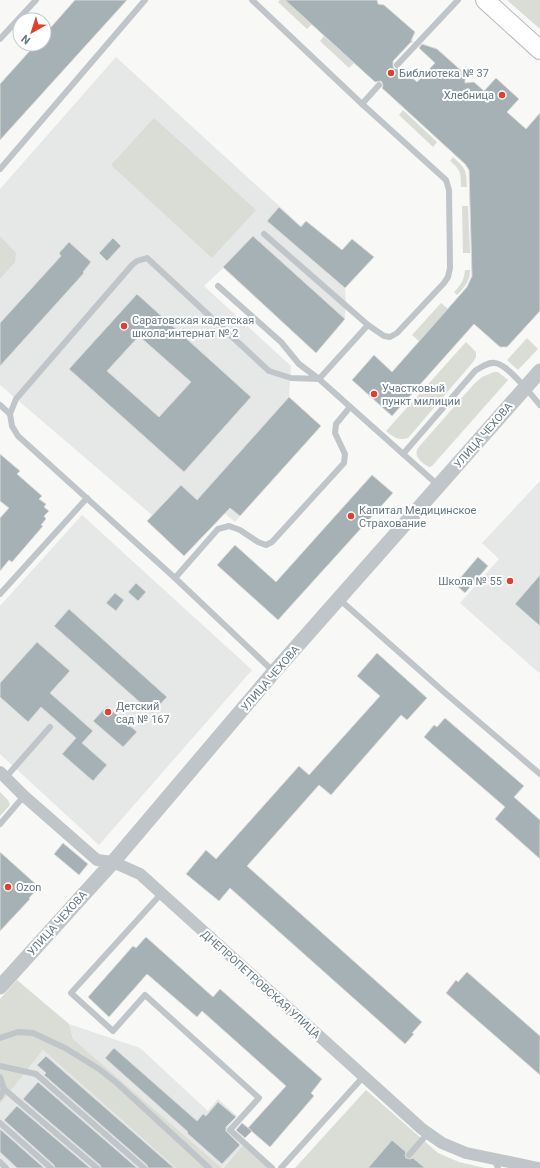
<svg xmlns="http://www.w3.org/2000/svg" width="540" height="1168" font-family="Roboto,sans-serif">
<rect width="100%" height="100%" fill="#f8f8f6"/>
<!-- built -->
<g fill="#e6e8e7">
<polygon points="116,57 301,226 306,221 342,250 352,239 374,257 345,288 346,305 345,319 316,353 223,268 204,286 291,366 289,397 321,426 235,522 215,505 209,511 218,520 184,556 147,521 152,515 0,385 0,189"/>
<polygon points="540,481 540,672 539,673 460,603 499,559 482,543"/>
<polygon points="82,515 252,670 99,845 0,754 0,606"/>
<polygon points="69,1024 140,1048 208,1111 218,1099 237,1116 227,1129 244,1144 222,1168 73,1039"/>
<polygon points="43,1050 176,1168 0,1168 0,1104"/>
</g>
<!-- green -->
<g fill="#d9ddd5">
<polygon points="280,0 285,0 312,24 307,29 278,2"/>
<polygon points="507,0 540,0 540,29"/>
<polygon points="324,36 354,63 349,68 320,41"/>
<polygon points="403,110 437,142 433,147 399,115"/>
<polygon points="154,118 256,210 212,258 111,165"/>
<path d="M453,157C466,169 466,169 467,187H461C461,173 461,170 450,161Z"/>
<polygon points="462,206 468,206 470,253 463,253"/>
<polygon points="0,236 16,253 15,262 0,279"/>
<path d="M465,270H470C470,281 465,287 457,295L454,292C461,285 464,280 465,270Z"/>
<polygon points="441,303 448,309 419,341 412,335"/>
<polygon points="527,338 538,349 518,370 507,360"/>
<path d="M466,342L476,352V357L473,362L408,438C398,441 394,437 386,431Z"/>
<path d="M494,372H498L508,380L432,466L429,467C422,463 413,456 418,448L474,384L482,377Z"/>
<polygon points="0,792 8,800 10,805 0,816"/>
<polygon points="17,980 69,1024 73,1039 222,1168 176,1168 43,1050 0,1104 0,999"/>
<polygon points="366,1090 438,1153 459,1162 485,1168 295,1168"/>
<polygon points="244,1144 271,1168 223,1168"/>
</g>
<!-- building -->
<g fill="#a6b1b5" stroke="#dadad8" fill-rule="evenodd">
<polygon points="75,0 127,0 0,140 0,84 36,44 44,44 44,35"/>
<polygon points="285,0 377,0 378,4 384,5 415,32 411,41 413,42 411,42 393,61 393,66 394,69 398,69 401,68 417,82 435,63 419,48 422,44 437,49 465,74 465,83 474,82 484,91 496,78 519,99 507,112 526,129 540,113 540,311 507,347 500,347 474,324 392,416 352,380 374,355 392,372 467,287 472,276 469,170 465,164 382,88 383,86 382,82 380,81 375,82"/>
<polygon points="279,207 301,227 306,221 342,250 352,239 374,257 345,288 267,221"/>
<polygon points="253,236 345,319 316,353 223,267"/>
<polygon points="113,238 121,246 107,261 99,253"/>
<polygon points="69,242 91,262 83,272 84,273 0,366 0,323 61,256 59,253"/>
<path d="M137,294L251,397L184,472L69,369ZM139,336L191,382L159,417L107,371Z"/>
<polygon points="289,397 321,426 240,516 230,508 184,556 147,521 181,485 197,500"/>
<polygon points="0,454 20,471 17,474 42,496 39,499 46,504 44,507 49,511 44,516 46,519 41,525 43,526 12,562 9,560 0,571 0,518 9,508 0,501"/>
<polygon points="372,475 393,493 278,620 217,565 235,545 276,582"/>
<polygon points="478,557 488,566 465,593 455,584"/>
<polygon points="540,575 540,626 515,604"/>
<polygon points="136,583 146,592 138,601 128,592"/>
<polygon points="115,593 124,600 116,611 106,603"/>
<polygon points="69,609 167,697 152,713 54,626"/>
<polygon points="37,642 70,671 50,693 93,731 82,743 107,765 93,781 62,754 76,738 41,707 28,722 0,697 0,683"/>
<polygon points="377,653 427,698 407,720 401,715 331,795 319,785 247,866 422,1022 412,1033 414,1034 405,1044 230,888 219,901 186,874 206,850 216,859 299,766 309,775 380,696 357,676"/>
<polygon points="107,706 137,732 123,747 93,721"/>
<polygon points="445,718 524,786 514,797 540,820 540,859 495,819 505,807 424,737 434,725 437,727"/>
<polygon points="63,843 88,864 79,875 54,854"/>
<polygon points="0,852 39,887 29,898 30,899 0,931"/>
<polygon points="146,937 213,997 220,989 322,1079 311,1093 314,1096 270,1147 248,1128 286,1086 202,1011 197,1017 147,974 109,1017 88,997 133,946 136,948"/>
<polygon points="467,972 540,1036 540,1075 446,993 456,980 458,982"/>
<polygon points="114,1048 197,1121 203,1114 206,1116 218,1102 236,1117 226,1127 226,1131 240,1145 222,1164 187,1133 188,1132 105,1058"/>
<polygon points="46,1056 174,1168 148,1168 147,1165 44,1075 46,1073 37,1065"/>
<polygon points="38,1082 137,1168 101,1168 100,1165 23,1099"/>
<polygon points="17,1106 90,1168 55,1168 54,1165 4,1120"/>
<polygon points="242,1123 252,1131 245,1138 236,1130"/>
<polygon points="0,1129 44,1168 17,1168 0,1152"/>
<polygon points="392,1140 406,1152 405,1155 406,1158 410,1159 413,1158 425,1168 368,1168"/>
</g>
<g fill="none" stroke-linecap="round" stroke-linejoin="round">
<!-- secondary casing -->
<g stroke="#b2b9bc" stroke-width="20">
<polyline id="secondary" points="485,0 540,50"/>
</g>
<!-- service -->
<g stroke="#bfc5c8" stroke-width="6">
<polyline points="252,0 362,104 446,180 449,190 450,268 448,277 444,283 397,333 390,337 384,336 368,325 319,379 439,486"/>
<polyline points="0,39 36,0"/>
<polyline points="397,65 458,0"/>
<polyline points="362,104 379,85"/>
<polyline points="0,169 145,0"/>
<polyline points="264,234 368,325"/>
<polyline points="218,286 281,342 299,364 319,379 291,378 269,371 147,258 137,261 132,265 16,399 10,414 12,426 18,436 175,578 274,672"/>
<polyline points="0,405 10,414"/>
<path d="M403,454L475,371C481,367 488,362 495,363C508,364 531,395 540,405"/>
<polyline points="175,578 218,529 229,526 240,530 258,542 266,545 272,542 344,463 345,454 335,433 336,424 350,407"/>
<polyline points="0,594 87,498"/>
<polyline points="339,599 444,692 540,774"/>
<polyline points="6,777 50,727"/>
<polyline points="0,824 24,796"/>
<polyline points="161,894 71,993 113,1031 145,995 259,1098 230,1130 272,1168"/>
<polyline points="0,1038 18,1032 33,1033 65,1048 99,1069 118,1084 209,1168"/>
<polyline points="0,1066 36,1074 144,1168"/>
<polyline points="0,1077 4,1089 97,1168"/>
<polyline points="0,1097 4,1089"/>
<polyline points="0,1123 51,1168"/>
<polyline points="409,1155 428,1133"/>
<polyline points="494,1159 498,1168"/>
<polyline points="0,1162 6,1168"/>
<polyline points="281,1168 364,1076"/>
</g>
<!-- minor -->
<polyline stroke="#bfc5c8" stroke-width="12" points="0,772 24,796 97,860 113,862 140,874 422,1129 442,1143 466,1153 538,1168"/>
<!-- tertiary -->
<polyline stroke="#bfc5c8" stroke-width="15" points="0,987 113,862 274,672 540,371"/>
<!-- secondary -->
<use href="#secondary" stroke="#fff" stroke-width="18"/>
</g>
<!-- markers -->
<g fill="#df402f" stroke="#fff" stroke-width="1.5">
<circle cx="391" cy="73" r="4"/>
<circle cx="502" cy="95" r="4"/>
<circle cx="124" cy="326" r="4"/>
<circle cx="374" cy="394" r="4"/>
<circle cx="351" cy="516" r="4"/>
<circle cx="510" cy="581" r="4"/>
<circle cx="108" cy="712" r="4"/>
<circle cx="8" cy="887" r="4"/>
</g>
<g text-anchor="middle" stroke-width="4" stroke-linejoin="round" paint-order="stroke">
<!-- poi labels -->
<g font-size="11" fill="#647880" stroke="#fff" text-anchor="start">
<text x="399" y="77">Библиотека № 37</text>
<text x="494" y="99" text-anchor="end">Хлебница</text>
<text x="132" y="324">Саратовская кадетская<tspan x="132" dy="13">школа-интернат № 2</tspan></text>
<text x="382" y="392">Участковый<tspan x="382" dy="13">пункт милиции</tspan></text>
<text x="359" y="514">Капитал Медицинское<tspan x="359" dy="13">Страхование</tspan></text>
<text x="502" y="585" text-anchor="end">Школа № 55</text>
<text x="116" y="710">Детский<tspan x="116" dy="13">сад № 167</tspan></text>
<text x="16" y="891">Ozon</text>
</g>
<!-- street labels -->
<g font-size="11" fill="#647880" stroke="#fff">
<text transform="translate(483 435) rotate(-49)" y="4">УЛИЦА ЧЕХОВА</text>
<text transform="translate(270 678) rotate(-49)" y="4">УЛИЦА ЧЕХОВА</text>
<text transform="translate(57 923) rotate(-48)" y="4">УЛИЦА ЧЕХОВА</text>
<text transform="translate(261 984) rotate(42)" y="4">ДНЕПРОПЕТРОВСКАЯ УЛИЦА</text>
</g>
</g>
<!-- north arrow -->
<g transform="translate(32 32) rotate(219)"><circle r="19" fill="#ffffff" stroke="#c1c9cc"/>
<path d="M0-3L7 15L0 10L-7 15Z" fill="#df402f"/>
<text y="-6" font-size="11" font-weight="bold" text-anchor="middle" fill="#647880">N</text>
</g>
</svg>
